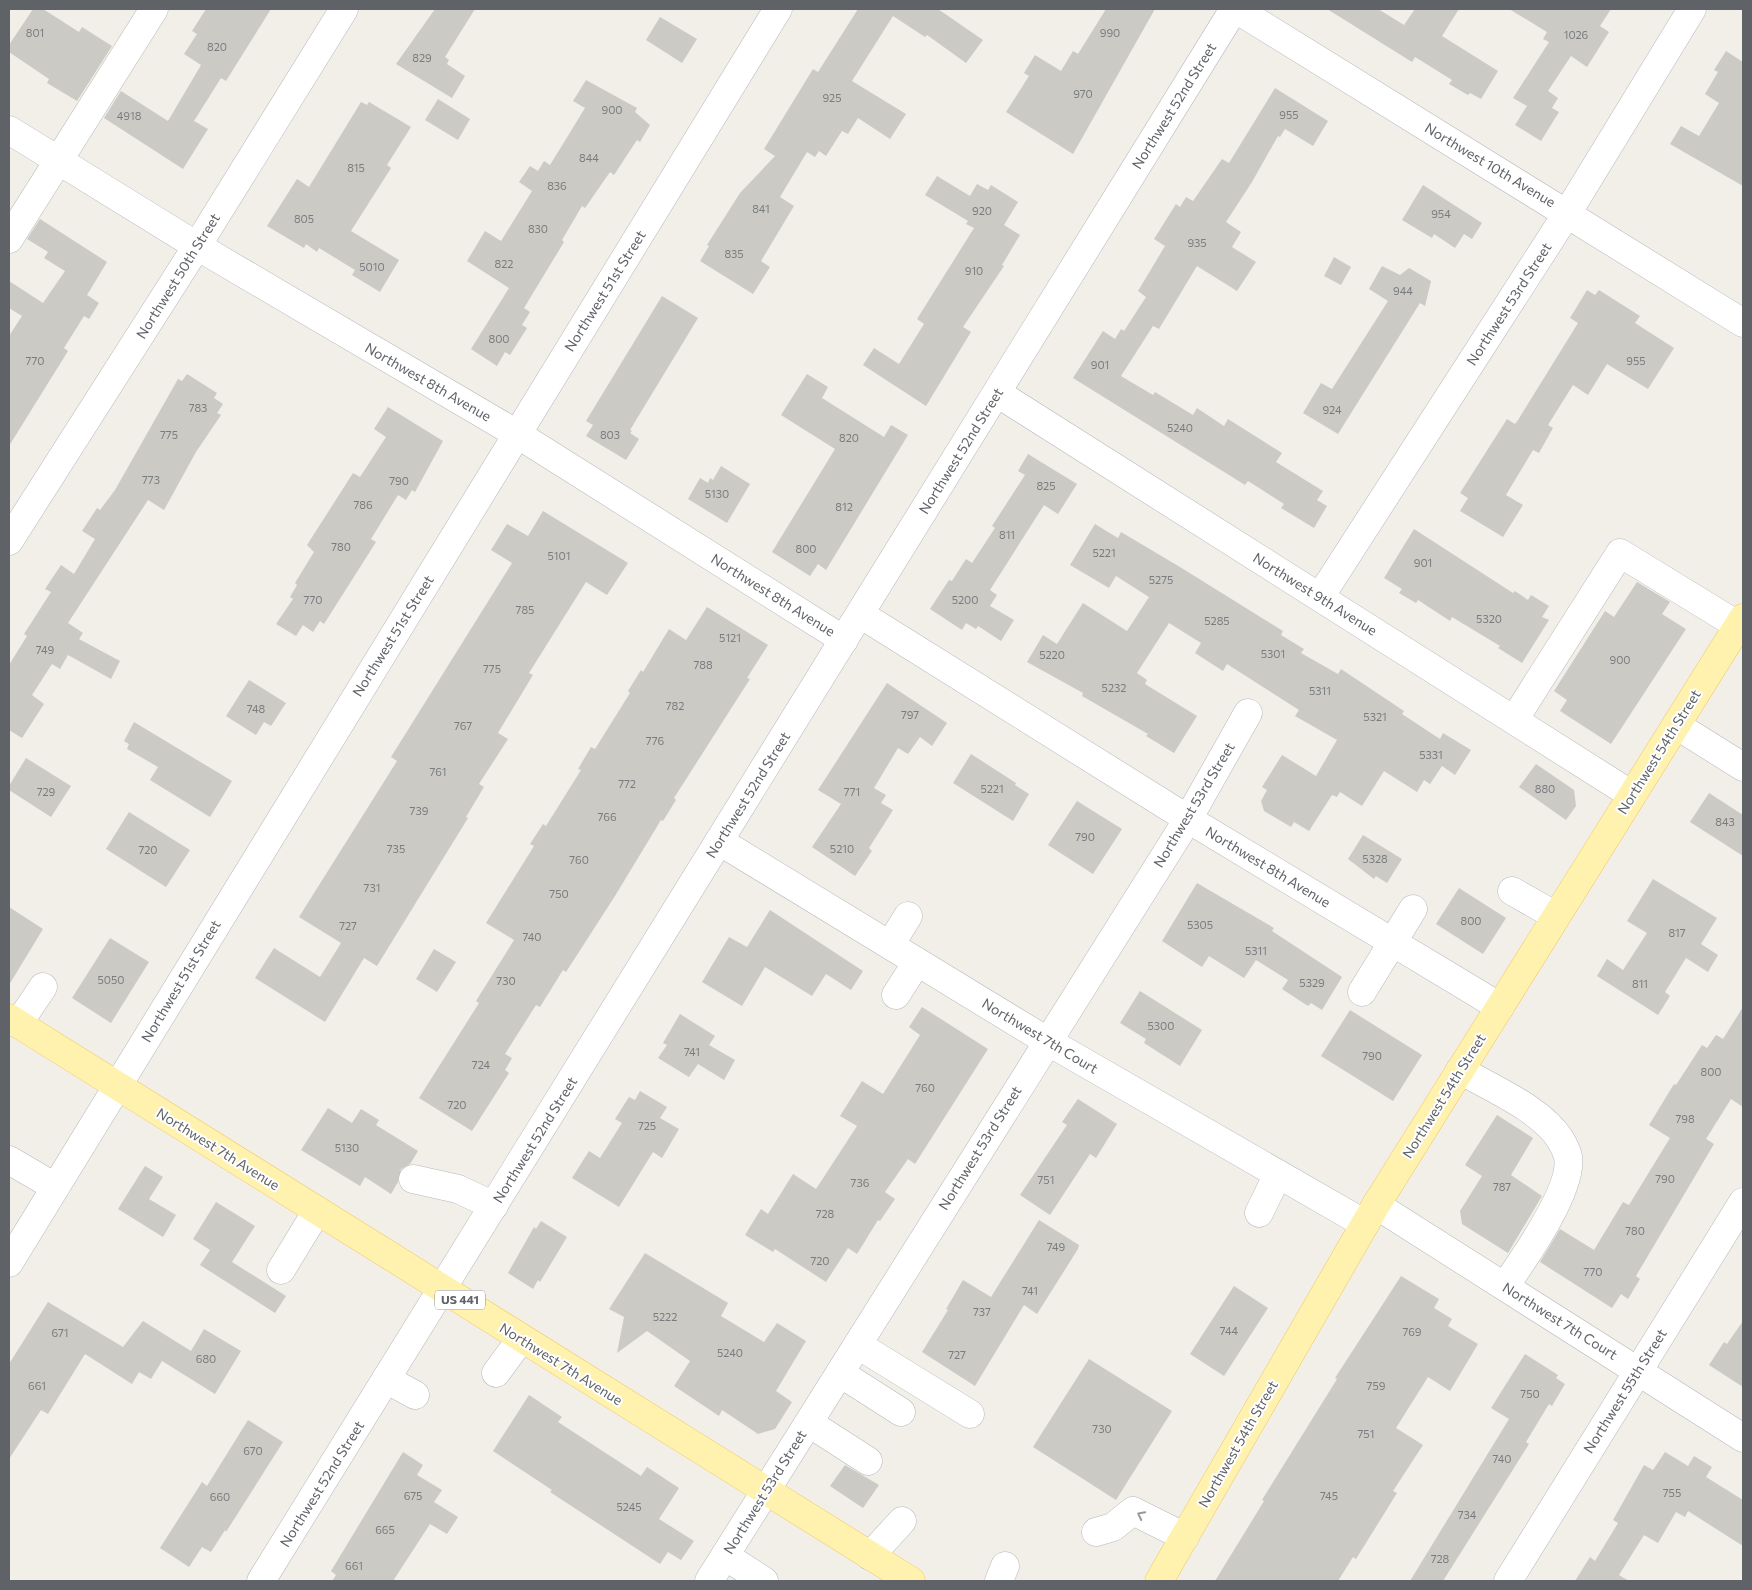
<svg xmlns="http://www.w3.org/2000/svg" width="1752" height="1590" font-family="Commissioner,sans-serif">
<rect width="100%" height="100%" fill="#f1efe8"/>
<!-- building -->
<g fill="#cccac5">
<polygon points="33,9 43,9 79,32 82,27 112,46 77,101 47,83 49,79 9,52 9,45"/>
<polygon points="206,9 271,9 226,81 221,78 194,121 208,129 183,169 104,118 121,91 168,121 201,65 184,54 197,34 192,31"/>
<polygon points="435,9 475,9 445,57 449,60 447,64 465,76 452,98 396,64"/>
<polygon points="858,9 938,9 983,40 966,63 927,35 925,37 893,16 852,81 906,114 890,139 858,118 848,134 842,131 826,156 819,151 815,157 807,152 780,197 794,206 761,261 770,267 753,294 700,261 709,246 707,245 740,193 775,156 764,149 813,69 818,72"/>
<polygon points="1106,9 1155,9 1073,154 1006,112 1029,76 1024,73 1035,55 1061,71 1073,51 1078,54"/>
<polygon points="1327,9 1378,9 1404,25 1415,9 1459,9 1442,36 1498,71 1481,99 1470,93 1468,95 1449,84 1452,80 1415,57 1412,62"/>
<polygon points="1509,9 1611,9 1600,26 1609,32 1587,67 1571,56 1548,91 1558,98 1552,108 1559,112 1541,141 1515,125 1527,106 1513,98 1549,42 1543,39 1547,32"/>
<polygon points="660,17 697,39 682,63 646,40"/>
<polygon points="1726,51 1743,62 1743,186 1670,144 1681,126 1699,136 1719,103 1705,94 1718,72 1714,70"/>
<polygon points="586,80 637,108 635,112 650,125 640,142 637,140 614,175 610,172 585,208 582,206 562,240 564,242 524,308 530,312 522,325 527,328 510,355 505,352 497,366 471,349 509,288 467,261 485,231 501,241 532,191 519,182 530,166 538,171 544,161 550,165 585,108 573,101"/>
<polygon points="1275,88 1328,121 1313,146 1285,129 1280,137 1278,136 1252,182 1226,222 1241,232 1232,247 1256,262 1237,291 1197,266 1159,329 1153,326 1121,376 1153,395 1155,392 1193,415 1197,408 1224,426 1228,419 1282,453 1276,462 1323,491 1317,500 1327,506 1314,528 1281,508 1284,504 1248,481 1245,485 1073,378 1103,331 1115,339 1121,329 1124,331 1146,297 1138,291 1165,246 1154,239 1176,204 1180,207 1186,197 1193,201 1222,159 1229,163"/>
<polygon points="438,99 470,119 458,140 425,120"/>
<polygon points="361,102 367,105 369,102 411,127 387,165 391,168 351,231 399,260 380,292 352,275 355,270 319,248 317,252 306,244 304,248 267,226 297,179 309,187"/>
<polygon points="937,176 970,196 977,184 988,190 991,185 1018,202 1004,225 1020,235 1002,265 1004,266 963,327 971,332 926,406 863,365 874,348 899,364 924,324 917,319 974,228 966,224 968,221 925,195"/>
<polygon points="1423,185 1482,223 1472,239 1464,234 1455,248 1434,234 1432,238 1402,220"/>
<polygon points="40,219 107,262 87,295 99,303 89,319 84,316 64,348 68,351 9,446 9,336 22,316 9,308 9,281 43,303 65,271 44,258 48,252 27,239"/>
<polygon points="1334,257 1351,267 1341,285 1324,276"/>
<polygon points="1382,266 1400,275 1409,268 1431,281 1425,306 1420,303 1338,434 1303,413 1321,383 1332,389 1388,301 1369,289"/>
<polygon points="1587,290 1595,295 1599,290 1640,316 1635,323 1674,348 1648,389 1607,364 1588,395 1573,385 1548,425 1553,428 1539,453 1533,450 1506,495 1523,505 1503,537 1460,511 1468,498 1460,493 1507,419 1515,424 1518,420 1578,323 1570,318"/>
<polygon points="662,296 698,318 630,430 632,431 630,433 639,439 626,460 586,436 593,425 586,421"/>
<polygon points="187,374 217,393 214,398 223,404 217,413 221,415 196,452 164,510 148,500 68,623 83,633 79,639 120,661 111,679 68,655 60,669 52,664 32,695 44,704 22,738 9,730 9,665 27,636 24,634 51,592 45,589 61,565 74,574 95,539 82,531 97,508 100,510 115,490 178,379 182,381"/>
<polygon points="807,374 828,387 822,398 884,437 891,425 908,435 826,570 818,564 810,576 772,552 835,449 781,415"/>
<polygon points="388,407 443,441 415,492 412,490 406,500 398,495 371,539 376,542 324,624 320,621 313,632 303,625 296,636 276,624 293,599 290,597 297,585 295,583 314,552 307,545 353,473 360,477 386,437 374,429"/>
<polygon points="1028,454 1077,484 1058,514 1044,505 990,590 997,595 990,606 1014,620 1001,641 978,626 976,629 966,623 962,630 930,609 949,580 952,581 966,559 972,563 995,528 992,526 1025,475 1018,471"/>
<polygon points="721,466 750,484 727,523 688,499 700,478 708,483 710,478 713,480"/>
<polygon points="543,511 628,563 607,595 586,582 529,673 533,675 498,733 508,739 479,784 484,787 466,817 468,818 377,966 364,958 325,1022 255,978 274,948 320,977 341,943 299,917 397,761 391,757 512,563 491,550 507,524 528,536"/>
<polygon points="1095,524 1118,538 1121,532 1180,567 1283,631 1281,635 1304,649 1301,653 1338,674 1341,669 1404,711 1402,714 1440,739 1443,733 1471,750 1455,775 1442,766 1430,784 1424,780 1417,792 1384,771 1362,806 1340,792 1337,797 1332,795 1309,831 1294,822 1291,827 1264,811 1261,801 1267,790 1262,787 1282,755 1316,776 1337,740 1295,716 1299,710 1227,664 1223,671 1195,653 1201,643 1169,623 1137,673 1147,680 1145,684 1197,716 1174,753 1146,736 1148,734 1082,696 1083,693 1027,662 1043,635 1057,644 1083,603 1127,631 1149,597 1116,576 1109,588 1070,565"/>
<polygon points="1414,529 1513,593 1515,591 1528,600 1531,595 1549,606 1542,617 1549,620 1522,663 1498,648 1500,646 1452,617 1450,621 1418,600 1416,603 1399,593 1402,589 1384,578"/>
<polygon points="1637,582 1670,602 1662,614 1686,629 1611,744 1560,711 1567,700 1554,691 1605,611 1614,617"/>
<polygon points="707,607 768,645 747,678 750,679 674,798 676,800 663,821 661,820 615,896 566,972 563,970 540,1007 536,1005 505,1054 512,1058 505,1070 509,1073 472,1131 419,1098 479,1003 476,1001 514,940 486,923 534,846 530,844 543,824 546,826 581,770 578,769 591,747 595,749 630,693 628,691 641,670 643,672 669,629 686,640"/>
<polygon points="249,680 286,703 271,726 264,722 256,735 226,716"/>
<polygon points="887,683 947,723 932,746 920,737 908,754 898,748 874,788 886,795 881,803 893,810 869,848 872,851 855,876 812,847 841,804 818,790"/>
<polygon points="134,722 232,781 210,817 150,780 158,767 127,749 129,744 124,741"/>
<polygon points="971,754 1016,783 1015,785 1029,794 1013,821 953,783"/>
<polygon points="26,758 71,786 51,817 9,790 9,786"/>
<polygon points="1536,764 1574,790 1576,806 1566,820 1519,787"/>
<polygon points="1709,793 1743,815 1743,856 1690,822"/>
<polygon points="1077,801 1122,829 1093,874 1048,845"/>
<polygon points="129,812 190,850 166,887 106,849"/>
<polygon points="1363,835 1402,859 1387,883 1376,876 1374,879 1348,859"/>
<polygon points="1653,879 1717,918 1701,944 1718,955 1708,972 1686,958 1665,992 1670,996 1658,1015 1597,976 1607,959 1623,970 1647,933 1627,921"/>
<polygon points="1197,883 1274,928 1272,931 1342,977 1322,1010 1311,1003 1308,1006 1282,989 1288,980 1256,960 1244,978 1209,956 1202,967 1162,941"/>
<polygon points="1459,888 1506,918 1483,954 1436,924"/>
<polygon points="9,907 43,929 9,985"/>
<polygon points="770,910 863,971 851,990 826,974 812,996 765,967 742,1006 702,982 729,937 747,947"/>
<polygon points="110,938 149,962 111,1023 72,998"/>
<polygon points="434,949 456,962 437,992 416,979"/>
<polygon points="1140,991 1202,1030 1180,1066 1144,1043 1146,1039 1120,1023"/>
<polygon points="922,1007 988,1049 915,1164 908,1159 885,1192 895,1199 880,1221 878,1220 857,1254 848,1248 826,1282 775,1249 773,1252 745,1235 761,1209 768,1214 793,1174 816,1189 857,1126 840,1116 862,1081 883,1094 920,1035 909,1027"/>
<polygon points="1743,1007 1743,1107 1731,1099 1706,1139 1714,1144 1636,1276 1640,1279 1628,1299 1621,1294 1612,1308 1540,1262 1560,1229 1594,1250 1623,1202 1629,1205 1670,1138 1649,1125 1674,1084 1676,1085 1702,1045 1707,1048 1716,1035 1723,1039"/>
<polygon points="1350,1010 1422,1055 1393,1101 1321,1056"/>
<polygon points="680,1014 715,1036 709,1045 735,1060 724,1080 698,1064 689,1077 658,1058 667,1045 663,1043"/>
<polygon points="640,1091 667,1107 660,1118 679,1129 662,1158 653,1152 619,1207 572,1178 589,1151 600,1158 622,1123 615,1119 629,1097 635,1100"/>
<polygon points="1078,1099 1117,1124 1096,1158 1090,1154 1050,1215 1020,1195 1067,1125 1062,1122"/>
<polygon points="328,1108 352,1123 361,1109 379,1120 376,1125 418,1151 410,1164 401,1169 398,1182 391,1194 365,1177 360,1186 301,1150"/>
<polygon points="1497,1115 1533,1138 1511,1175 1542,1196 1508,1253 1462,1224 1460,1211 1482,1176 1465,1165"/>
<polygon points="145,1166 163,1177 149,1199 176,1215 163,1237 118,1209"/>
<polygon points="216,1202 255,1226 232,1262 286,1296 275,1313 200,1265 210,1250 193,1239"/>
<polygon points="1039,1220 1079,1245 1078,1249 1037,1314 1024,1305 975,1386 922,1352 948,1310 946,1309 963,1280 991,1297"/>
<polygon points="541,1221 567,1237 540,1282 538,1280 533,1289 508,1273 534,1227 536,1229"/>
<polygon points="645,1253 728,1303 721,1316 764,1342 777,1323 806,1341 776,1391 792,1402 775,1429 758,1434 722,1410 719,1416 674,1386 690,1361 647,1331 617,1353 624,1317 609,1309"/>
<polygon points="1401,1276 1439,1299 1434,1308 1452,1319 1448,1326 1478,1344 1450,1391 1428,1377 1396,1428 1423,1445 1393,1491 1397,1493 1356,1559 1353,1557 1338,1581 1215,1581 1264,1501 1262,1500 1337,1379 1335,1378"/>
<polygon points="1234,1286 1268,1308 1224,1376 1190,1354"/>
<polygon points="48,1302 123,1347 143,1321 191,1351 204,1329 241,1351 215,1394 162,1361 151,1379 139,1372 132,1384 85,1354 48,1414 41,1410 9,1459 9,1364"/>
<polygon points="1743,1321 1743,1387 1709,1365 1724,1342 1727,1344"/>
<polygon points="1525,1354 1558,1375 1556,1378 1565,1384 1552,1406 1549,1404 1526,1442 1529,1444 1443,1581 1410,1581 1509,1419 1491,1408"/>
<polygon points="1089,1359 1172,1411 1116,1500 1033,1447"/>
<polygon points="529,1395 562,1417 558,1422 641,1476 647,1467 679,1488 659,1519 694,1541 681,1560 668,1552 660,1564 550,1492 552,1490 493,1451"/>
<polygon points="248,1420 283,1442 226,1532 225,1530 211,1552 202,1547 189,1567 160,1548 202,1482 207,1486"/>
<polygon points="403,1452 423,1465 417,1475 442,1490 434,1502 458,1517 447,1534 430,1524 393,1581 332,1581 336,1575 331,1571"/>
<polygon points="1665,1452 1688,1466 1694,1456 1712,1467 1706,1477 1743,1500 1743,1546 1688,1511 1685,1517 1676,1512 1658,1543 1644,1535 1619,1575 1629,1581 1575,1581 1590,1557 1595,1561 1618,1523 1613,1520 1644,1465 1653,1470"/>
<polygon points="845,1465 879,1485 863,1508 830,1486"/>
</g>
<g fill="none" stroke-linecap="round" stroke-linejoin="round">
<!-- minor casing -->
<g stroke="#b5b8bc" stroke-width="29">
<g id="minor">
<polyline points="1236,9 1743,323"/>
<polyline points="9,130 197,246 517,434 844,640"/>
<polyline points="9,239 154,9"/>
<polyline points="997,393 1632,795"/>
<polyline points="9,541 197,246 344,9"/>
<polyline points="1320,597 1568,212 1692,9"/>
<polyline points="860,614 1188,819 1500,1007"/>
<polyline points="1514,720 1620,553 1739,626"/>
<polyline points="1676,725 1743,767"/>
<polyline points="719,841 1047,1041 1365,1224"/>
<polyline points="1512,891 1556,916"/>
<polyline points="890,945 908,916"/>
<polyline points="1362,992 1413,909"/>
<polyline points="896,995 917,962"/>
<polyline points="18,1024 43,987"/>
<path d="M1460,1070C1491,1088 1541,1109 1560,1139C1563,1144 1567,1152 1568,1157C1574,1188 1523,1260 1505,1286"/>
<polyline points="9,1160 55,1187"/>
<polyline points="413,1179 458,1189 494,1206"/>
<polyline points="1376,1205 1743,1438"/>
<polyline points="1259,1213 1278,1174"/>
<polyline points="9,1263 778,9"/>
<polyline points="281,1270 317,1211"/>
<polyline points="858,1345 970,1414"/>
<polyline points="496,1373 521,1339"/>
<polyline points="840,1373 901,1412"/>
<polyline points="386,1379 415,1395"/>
<polyline points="809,1423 868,1461"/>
<polyline points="1096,1532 1113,1527 1133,1511 1185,1537"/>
<polyline points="725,1556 764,1581"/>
<polyline points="870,1556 902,1521"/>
<polyline points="261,1581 1234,9"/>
<polyline points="709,1581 1188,819 1248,713"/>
<polyline points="999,1581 1005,1566"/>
<polyline points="1508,1581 1743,1202"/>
</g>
</g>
<!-- major casing -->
<g stroke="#f2c960" stroke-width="29">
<g id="major">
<polyline points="9,1018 911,1581"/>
<polyline points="1159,1581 1376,1205 1743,618"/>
</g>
</g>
<!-- minor -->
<use href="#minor" stroke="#fff" stroke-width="28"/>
<!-- major -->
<use href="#major" stroke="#fff2af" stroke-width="28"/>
</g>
<!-- one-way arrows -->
<defs><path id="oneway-chevron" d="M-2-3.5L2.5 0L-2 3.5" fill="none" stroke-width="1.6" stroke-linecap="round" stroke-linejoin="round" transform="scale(1.25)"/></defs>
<use stroke="#979a9d" href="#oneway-chevron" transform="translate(1141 1515) rotate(-153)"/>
<g text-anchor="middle" stroke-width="4" stroke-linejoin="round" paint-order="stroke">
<!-- number labels -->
<g font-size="11" fill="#7a7d7f">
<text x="35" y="37">801</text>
<text x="1110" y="37">990</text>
<text x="1576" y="39">1026</text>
<text x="217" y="51">820</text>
<text x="422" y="62">829</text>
<text x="1083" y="98">970</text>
<text x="832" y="102">925</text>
<text x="612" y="114">900</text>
<text x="1289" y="119">955</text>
<text x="129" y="120">4918</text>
<text x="589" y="162">844</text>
<text x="356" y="172">815</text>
<text x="557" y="190">836</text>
<text x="761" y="213">841</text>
<text x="982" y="215">920</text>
<text x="1441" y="218">954</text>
<text x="304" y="223">805</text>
<text x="538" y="233">830</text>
<text x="1197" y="247">935</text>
<text x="734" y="258">835</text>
<text x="504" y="268">822</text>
<text x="372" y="271">5010</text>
<text x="974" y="275">910</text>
<text x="1403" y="295">944</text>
<text x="499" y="343">800</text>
<text x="35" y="365">770</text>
<text x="1636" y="365">955</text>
<text x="1100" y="369">901</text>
<text x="198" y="412">783</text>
<text x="1332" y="414">924</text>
<text x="1180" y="432">5240</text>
<text x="169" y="439">775</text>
<text x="610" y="439">803</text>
<text x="849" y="442">820</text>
<text x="151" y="484">773</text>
<text x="399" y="485">790</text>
<text x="1046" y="490">825</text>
<text x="717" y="498">5130</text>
<text x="363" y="509">786</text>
<text x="844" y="511">812</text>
<text x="1007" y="539">811</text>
<text x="341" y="551">780</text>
<text x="806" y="553">800</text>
<text x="1104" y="557">5221</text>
<text x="559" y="560">5101</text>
<text x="1423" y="567">901</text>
<text x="1161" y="584">5275</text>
<text x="313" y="604">770</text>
<text x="965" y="604">5200</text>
<text x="525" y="614">785</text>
<text x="1489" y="623">5320</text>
<text x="1217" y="625">5285</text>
<text x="730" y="642">5121</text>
<text x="45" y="654">749</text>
<text x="1273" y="658">5301</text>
<text x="1052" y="659">5220</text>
<text x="1620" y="664">900</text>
<text x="703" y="669">788</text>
<text x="492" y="673">775</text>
<text x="1114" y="692">5232</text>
<text x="1320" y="695">5311</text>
<text x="675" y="710">782</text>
<text x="256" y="713">748</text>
<text x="910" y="719">797</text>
<text x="1375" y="721">5321</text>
<text x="463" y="730">767</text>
<text x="655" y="745">776</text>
<text x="1431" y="759">5331</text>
<text x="438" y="776">761</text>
<text x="627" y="788">772</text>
<text x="992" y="793">5221</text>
<text x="1545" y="793">880</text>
<text x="46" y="796">729</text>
<text x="852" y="796">771</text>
<text x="419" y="815">739</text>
<text x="607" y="821">766</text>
<text x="1725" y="826">843</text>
<text x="1085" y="841">790</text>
<text x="396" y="853">735</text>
<text x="842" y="853">5210</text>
<text x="148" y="854">720</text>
<text x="1375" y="863">5328</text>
<text x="579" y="864">760</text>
<text x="372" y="892">731</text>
<text x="559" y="898">750</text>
<text x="1471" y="925">800</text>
<text x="1200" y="929">5305</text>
<text x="348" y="930">727</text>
<text x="1677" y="937">817</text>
<text x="532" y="941">740</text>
<text x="1256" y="955">5311</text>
<text x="111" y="984">5050</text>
<text x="506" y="985">730</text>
<text x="1312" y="987">5329</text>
<text x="1640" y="988">811</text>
<text x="1161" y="1030">5300</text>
<text x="692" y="1056">741</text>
<text x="1372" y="1060">790</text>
<text x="481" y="1069">724</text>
<text x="1711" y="1076">800</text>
<text x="925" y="1092">760</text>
<text x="457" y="1109">720</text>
<text x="1685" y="1123">798</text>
<text x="647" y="1130">725</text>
<text x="347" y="1152">5130</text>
<text x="1665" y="1183">790</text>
<text x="1046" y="1184">751</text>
<text x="860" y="1187">736</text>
<text x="1502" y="1191">787</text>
<text x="825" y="1218">728</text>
<text x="1635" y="1235">780</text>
<text x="1056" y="1251">749</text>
<text x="820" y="1265">720</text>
<text x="1593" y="1276">770</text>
<text x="1030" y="1295">741</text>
<text x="982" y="1316">737</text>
<text x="665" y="1321">5222</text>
<text x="1229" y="1335">744</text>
<text x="1412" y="1336">769</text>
<text x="60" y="1337">671</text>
<text x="730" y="1357">5240</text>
<text x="957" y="1359">727</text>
<text x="206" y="1363">680</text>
<text x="37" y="1390">661</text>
<text x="1376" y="1390">759</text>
<text x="1530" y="1398">750</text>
<text x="1102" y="1433">730</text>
<text x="1366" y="1438">751</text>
<text x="253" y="1455">670</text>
<text x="1502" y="1463">740</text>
<text x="1672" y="1497">755</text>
<text x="413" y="1500">675</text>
<text x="1329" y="1500">745</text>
<text x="220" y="1501">660</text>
<text x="629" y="1511">5245</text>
<text x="1467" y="1519">734</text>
<text x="385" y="1534">665</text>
<text x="1440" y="1563">728</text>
<text x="354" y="1570">661</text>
</g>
<!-- shield labels -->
<rect fill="#fff" stroke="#8f9295" stroke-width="1" x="435" y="1290.5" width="50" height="19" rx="4"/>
<g font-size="12" font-weight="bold" fill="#5f6368">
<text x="460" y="1304">US 441</text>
</g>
<!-- street labels -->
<g font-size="14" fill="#5f6368" stroke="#fff">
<text transform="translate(1174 106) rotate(-58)" y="5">Northwest 52nd Street</text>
<text transform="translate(1490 165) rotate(31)" y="5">Northwest 10th Avenue</text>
<text transform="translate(178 276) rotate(-58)" y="5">Northwest 50th Street</text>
<text transform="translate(605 291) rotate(-58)" y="5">Northwest 51st Street</text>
<text transform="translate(1509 304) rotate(-57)" y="5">Northwest 53rd Street</text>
<text transform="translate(428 382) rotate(30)" y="5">Northwest 8th Avenue</text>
<text transform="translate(961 451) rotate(-58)" y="5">Northwest 52nd Street</text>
<text transform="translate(1315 594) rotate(32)" y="5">Northwest 9th Avenue</text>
<text transform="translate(773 595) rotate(32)" y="5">Northwest 8th Avenue</text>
<text transform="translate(393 636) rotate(-58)" y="5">Northwest 51st Street</text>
<text transform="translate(1659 752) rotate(-58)" y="5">Northwest 54th Street</text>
<text transform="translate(748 795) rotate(-58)" y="5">Northwest 52nd Street</text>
<text transform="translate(1194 805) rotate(-59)" y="5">Northwest 53rd Street</text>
<text transform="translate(1268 867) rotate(31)" y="5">Northwest 8th Avenue</text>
<text transform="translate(181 981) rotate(-59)" y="5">Northwest 51st Street</text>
<text transform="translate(1040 1036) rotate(31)" y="5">Northwest 7th Court</text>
<text transform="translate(1444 1096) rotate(-58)" y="5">Northwest 54th Street</text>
<text transform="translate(535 1140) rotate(-58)" y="5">Northwest 52nd Street</text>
<text transform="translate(980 1148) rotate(-58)" y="5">Northwest 53rd Street</text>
<text transform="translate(218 1149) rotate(32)" y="5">Northwest 7th Avenue</text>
<text transform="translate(1560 1321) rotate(32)" y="5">Northwest 7th Court</text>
<text transform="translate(561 1364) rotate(32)" y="5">Northwest 7th Avenue</text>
<text transform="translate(1625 1391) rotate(-58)" y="5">Northwest 55th Street</text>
<text transform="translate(1238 1444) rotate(-60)" y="5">Northwest 54th Street</text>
<text transform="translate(322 1484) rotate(-58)" y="5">Northwest 52nd Street</text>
<text transform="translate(765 1492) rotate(-58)" y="5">Northwest 53rd Street</text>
</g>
</g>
<!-- border -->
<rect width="1752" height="1590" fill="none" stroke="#5f6368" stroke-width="20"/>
</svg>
